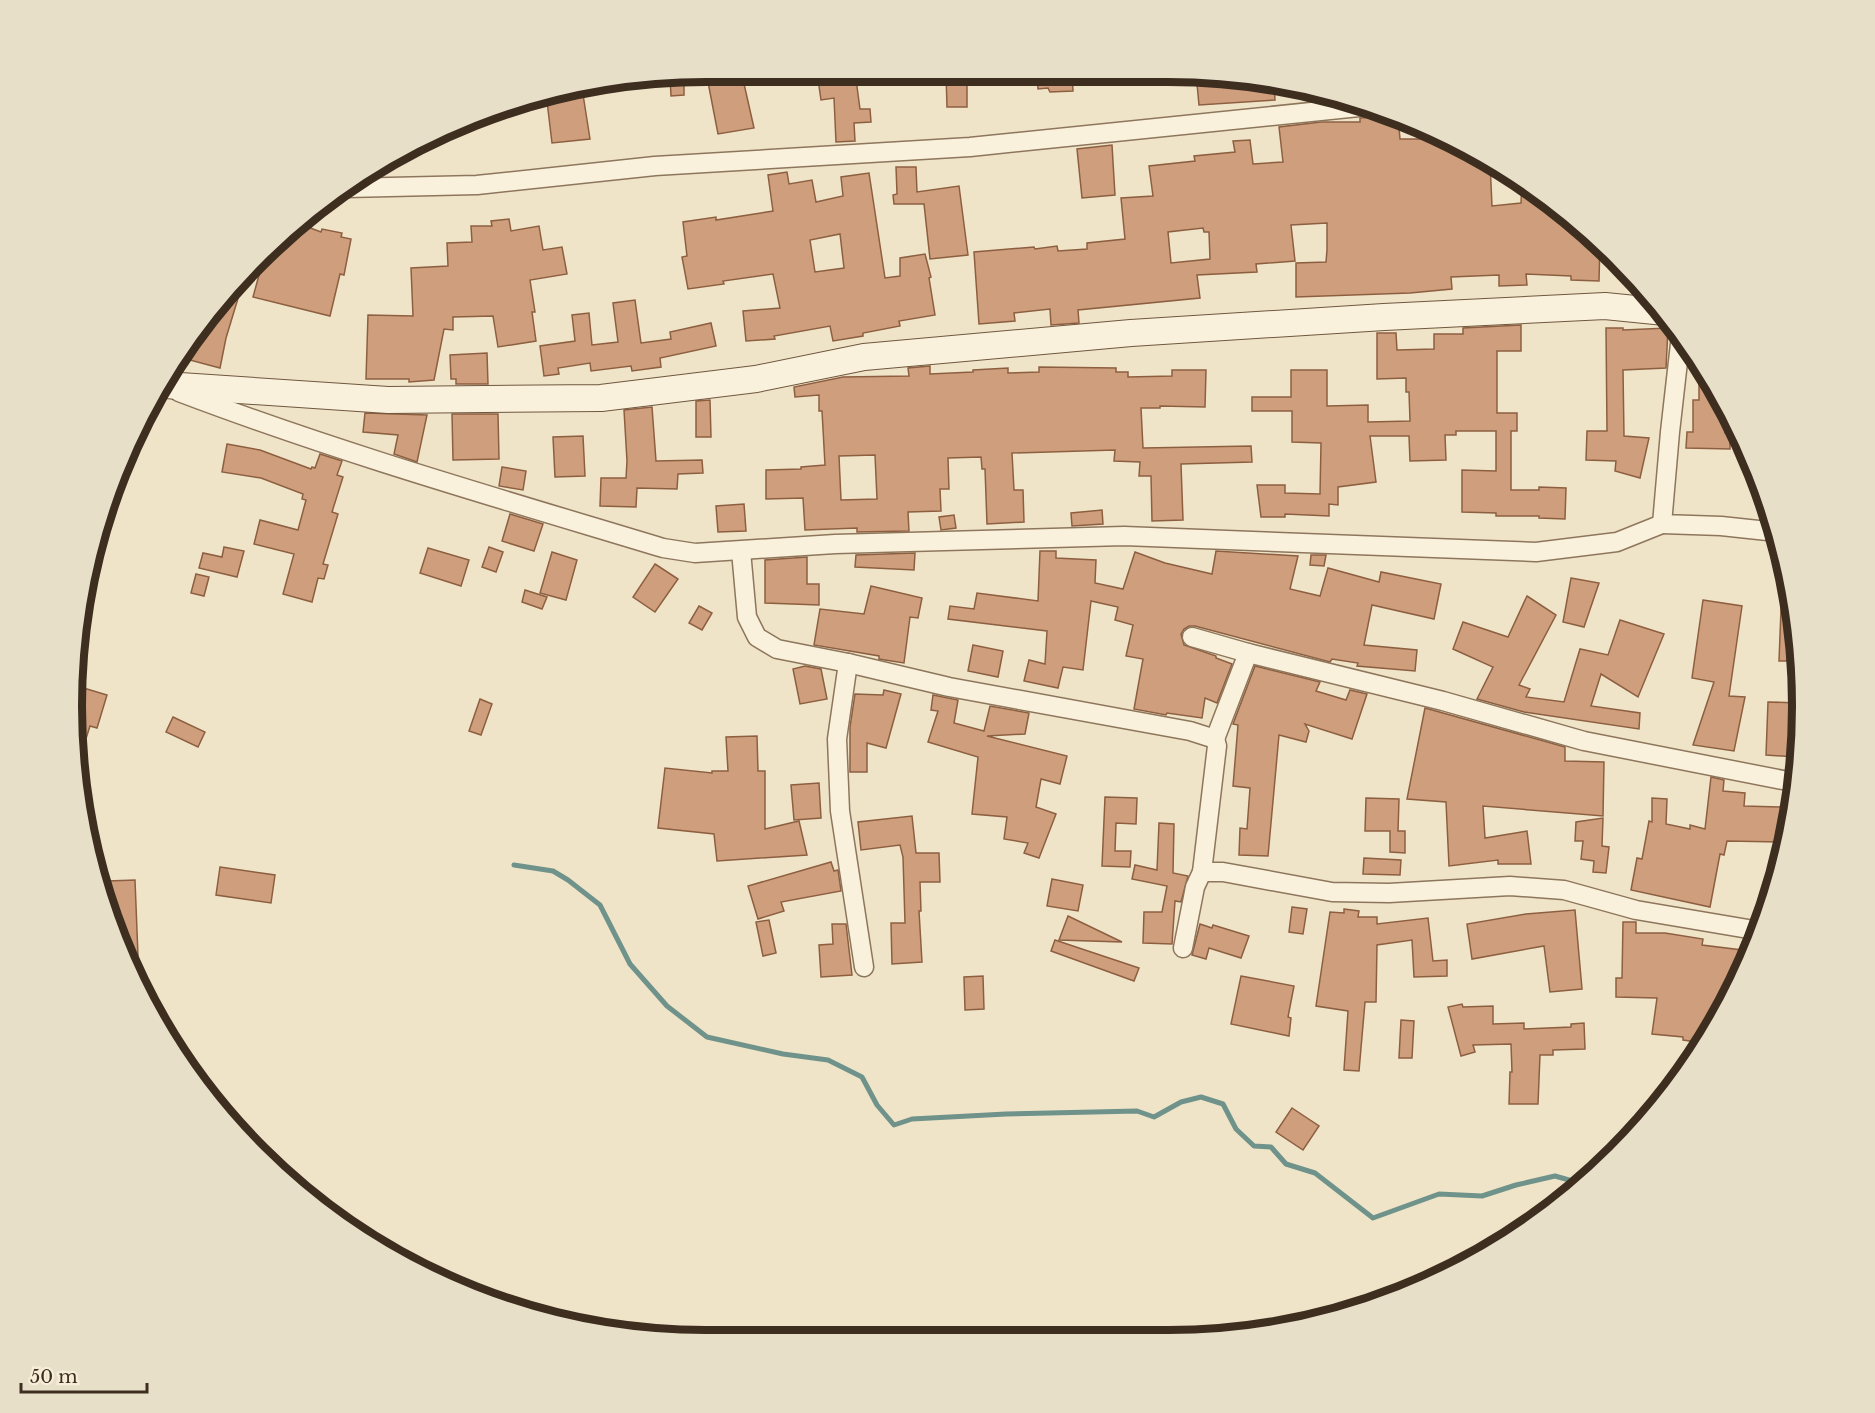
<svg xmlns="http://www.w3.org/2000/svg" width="1875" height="1413" font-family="'Libre Baskerville',serif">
<rect width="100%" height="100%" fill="#f0e4c8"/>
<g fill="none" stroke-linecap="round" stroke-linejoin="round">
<!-- stream -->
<polyline stroke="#6f938a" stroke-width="5" points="514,865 553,871 568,880 600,905 630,964 667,1006 707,1037 783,1054 828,1060 862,1077 877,1105 894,1125 912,1119 1006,1114 1137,1111 1154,1117 1181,1102 1201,1097 1223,1104 1236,1129 1254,1146 1271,1147 1286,1164 1315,1173 1373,1218 1439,1194 1482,1196 1516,1185 1555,1176 1583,1184"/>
</g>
<!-- building -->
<g fill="#cf9f7d" stroke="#8d5f41" stroke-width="1.5" fill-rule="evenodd">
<polygon points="817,72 855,72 860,109 870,109 871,122 854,123 855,141 836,142 834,98 821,100"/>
<polygon points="946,73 967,73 967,107 947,107"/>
<polygon points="1037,73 1072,73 1073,91 1050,92 1048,88 1038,89"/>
<polygon points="1196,73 1210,73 1274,84 1275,100 1199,105"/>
<polygon points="684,75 684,95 671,96 670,77"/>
<polygon points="742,75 754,128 718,134 708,82"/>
<polygon points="582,88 590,139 552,143 546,93"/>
<path d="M1398,116L1400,139H1446L1490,162L1492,206L1521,203L1522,180L1600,243L1599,281L1571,280V276L1526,274L1527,285L1499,286V275L1451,277L1452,289L1410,293L1296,297V263L1326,262L1327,250V223L1291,225L1295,261L1256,264L1257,272L1197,275L1200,298L1078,310L1079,323L1051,325L1050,309L1014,313L1015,321L979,324L974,252L1034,247L1035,249L1057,246L1058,251L1087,249V243L1125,239L1121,198L1153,196L1149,166L1195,161L1194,156L1235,152L1233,141L1250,140L1253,164L1283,162L1279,127L1321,122H1360V118ZM1203,228L1204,232H1209L1210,259L1171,263L1168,232Z"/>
<polygon points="1112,145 1115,195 1082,198 1077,149"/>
<polygon points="896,167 916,167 917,192 959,186 968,255 930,259 924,204 894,204 893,195 897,194"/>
<path d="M787,172L789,184L812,180L816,202L843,196L841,177L869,173L885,278L900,276V258L925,254L931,277L929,278L935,315L899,321L900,326L863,333V336L833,341L830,326L774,336L775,339L746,341L743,311L780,308L773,274L723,281L724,284L688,289L682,257L687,256L683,222L716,217V220L773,211L768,175ZM840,234L844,268L815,272L810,240Z"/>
<polygon points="509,219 511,231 539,226 543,250 562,247 567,274 530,280 535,312 532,312 536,341 498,347 493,316 453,317 453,330 444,329 434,380 409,382 409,379 366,379 368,315 413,316 411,268 448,266 447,243 472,242 471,226 492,226 491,221"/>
<polygon points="297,223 321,232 322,229 342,233 341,237 351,239 344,275 340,274 330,316 253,297 265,253"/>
<polygon points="246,272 226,338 220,368 186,359 188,349 230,288"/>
<polygon points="635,300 641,343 671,339 670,332 711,323 716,346 660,358 661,367 632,371 631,366 591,371 590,363 558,368 559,374 544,376 540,346 575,341 572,315 589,313 592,345 618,342 613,303"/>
<polygon points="1521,325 1521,351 1497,351 1497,413 1517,413 1517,431 1511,431 1511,490 1539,490 1539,487 1566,488 1565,519 1539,518 1539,516 1496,516 1496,513 1462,512 1462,470 1496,471 1496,431 1456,431 1456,435 1445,435 1446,460 1410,461 1409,436 1370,436 1376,482 1338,487 1338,505 1329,504 1329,516 1285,514 1285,517 1261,517 1257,485 1285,485 1285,493 1320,494 1321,443 1292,442 1292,411 1252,411 1252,397 1291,397 1291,370 1327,370 1327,406 1368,405 1368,422 1410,421 1409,392 1406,392 1406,378 1377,379 1377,333 1396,333 1397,350 1434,349 1434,334 1463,334 1463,328"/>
<polygon points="1606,328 1623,328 1623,330 1668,328 1666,368 1623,370 1624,436 1649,438 1640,478 1615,471 1616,461 1586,460 1587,431 1607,431"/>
<polygon points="487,353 488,384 456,384 456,379 451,379 450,355"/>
<path d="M930,366V374L973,372V370L1008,368V373L1039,372V367L1116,368V372H1128V377L1172,376V370H1206L1205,407L1160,406V408H1141L1143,448L1251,446L1252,462L1181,464L1183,520L1152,521L1151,476H1139L1140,462L1114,461L1115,450L1012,453L1014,490H1023L1024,522L987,524L985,469H982L981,457L948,458L949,489H940L941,511L908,512L909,531L857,532V528L805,530L803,498L766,499V470L801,469V467L825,465L822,411H819V395L795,397L794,387L843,377L909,376L908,368ZM875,455L877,499L841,500L839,456Z"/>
<polygon points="1699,385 1712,385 1725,406 1725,433 1730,433 1730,449 1686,448 1687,432 1693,432 1693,400 1699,400"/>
<polygon points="710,400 711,437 696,437 696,401"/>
<polygon points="652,407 656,461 702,460 703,473 678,474 677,489 637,488 636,507 600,506 601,478 626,478 627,461 624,410"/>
<polygon points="365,413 427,415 417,462 394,454 398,435 363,432"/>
<polygon points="452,414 498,414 499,459 453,460"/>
<polygon points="583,436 585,476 555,477 553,437"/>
<polygon points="227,444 260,450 311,469 312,467 315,468 320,454 342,461 337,475 343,477 332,512 338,514 323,564 328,565 324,579 318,578 312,602 283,594 294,554 254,544 260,520 298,530 306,500 302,499 303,494 261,478 222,472"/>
<polygon points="502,467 526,471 523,490 499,486"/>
<polygon points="744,504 746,531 718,532 716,506"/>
<polygon points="1102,510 1103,524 1072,526 1071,513"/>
<polygon points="510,514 543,524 534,551 502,541"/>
<polygon points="954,515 956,528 941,530 939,517"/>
<polygon points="224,547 244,551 237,577 199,568 203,553 222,557"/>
<polygon points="489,547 503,552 496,572 482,567"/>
<polygon points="428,548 469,560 461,586 420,573"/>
<polygon points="1040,551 1056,551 1056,558 1096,560 1095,583 1123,589 1135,552 1165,563 1212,574 1216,551 1298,556 1290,589 1320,596 1328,568 1379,582 1381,572 1441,584 1434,619 1372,605 1364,645 1417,650 1415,671 1357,666 1358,663 1332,659 1330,662 1195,626 1189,626 1184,629 1181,634 1184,645 1216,656 1216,658 1232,664 1217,703 1205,698 1202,718 1167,713 1166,715 1134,709 1143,659 1126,656 1133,625 1115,620 1118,607 1091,601 1083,670 1063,667 1058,688 1024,681 1029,660 1045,664 1047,631 948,619 950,606 974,609 977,593 1038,601"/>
<polygon points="552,552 577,560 566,600 540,593"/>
<polygon points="915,553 914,570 855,567 856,555"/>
<polygon points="1311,555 1326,555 1324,566 1310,565"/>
<polygon points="807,557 807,584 819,584 819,605 765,603 765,560"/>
<polygon points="655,564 678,579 655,612 633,597"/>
<polygon points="196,574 209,577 204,596 191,593"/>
<polygon points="1571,578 1599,583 1584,627 1563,622"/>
<polygon points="1788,583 1797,638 1801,661 1779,661 1782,584"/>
<polygon points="871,586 922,598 918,618 910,617 904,663 879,659 879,656 814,645 820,609 864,614"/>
<polygon points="525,590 547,597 542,609 522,602"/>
<polygon points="1527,596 1556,615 1519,685 1530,689 1526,697 1564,702 1580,649 1608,655 1620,620 1664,634 1638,697 1601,674 1591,706 1640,713 1639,729 1524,712 1477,699 1493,667 1453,649 1463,622 1508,637"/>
<polygon points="1703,600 1742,606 1729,696 1745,697 1734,751 1693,745 1714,682 1692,678"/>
<polygon points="699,606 712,613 702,630 689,623"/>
<polygon points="973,645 1003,651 998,677 968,671"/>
<polygon points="805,666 821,669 827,699 800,704 793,669"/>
<polygon points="1255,666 1320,682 1316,691 1346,700 1350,690 1367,694 1352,739 1305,724 1309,731 1306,742 1279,735 1268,856 1239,855 1240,828 1247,829 1250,788 1233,786 1238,725 1233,724"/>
<polygon points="77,686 107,695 97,728 90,726 77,767 73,748"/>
<polygon points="884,690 901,694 886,748 867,743 867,772 850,772 850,727 855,694 883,695"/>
<polygon points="933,695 958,700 954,723 984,731 990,706 1029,713 1025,734 987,736 1067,756 1060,784 1041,779 1036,807 1056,814 1039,858 1024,853 1028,843 1004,839 1007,817 972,814 978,757 928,742 938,711 931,710"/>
<polygon points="480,699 492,704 481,735 469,731"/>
<polygon points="1768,702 1800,703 1796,757 1766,755"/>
<polygon points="1425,708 1565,747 1565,761 1604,762 1603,816 1483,806 1485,838 1527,831 1531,864 1498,864 1498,860 1449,866 1446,802 1407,799"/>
<polygon points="173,717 205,732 198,747 166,732"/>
<polygon points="757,736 758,771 765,771 765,829 799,821 807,855 717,861 714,834 658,828 665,768 712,773 712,771 728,771 726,737"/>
<polygon points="1711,777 1724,780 1723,791 1745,793 1744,806 1784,807 1783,842 1727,841 1724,855 1720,854 1710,907 1631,890 1637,858 1642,859 1649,821 1652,822 1652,798 1667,799 1666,824 1690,829 1690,825 1705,829"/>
<polygon points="819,783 821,818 794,820 791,785"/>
<polygon points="1105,797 1137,798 1136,824 1116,823 1115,851 1131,851 1130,867 1102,866"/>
<polygon points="1366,798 1399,799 1398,831 1405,831 1405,853 1390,852 1390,831 1365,831"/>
<polygon points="912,816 916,853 939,853 940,882 920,882 921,911 919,911 922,962 892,964 891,923 905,923 903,857 900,845 861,850 858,822"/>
<polygon points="1603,818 1602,846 1609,847 1606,873 1593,872 1594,861 1581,859 1583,841 1575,841 1576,822"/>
<polygon points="1159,823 1174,824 1173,873 1188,876 1181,902 1175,901 1172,944 1143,943 1144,912 1162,912 1167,886 1132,879 1135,865 1157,870"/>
<polygon points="1364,858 1401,860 1400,875 1363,874"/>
<polygon points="831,862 834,871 838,870 841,891 781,902 784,911 758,919 748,886"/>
<polygon points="220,867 275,875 271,903 216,895"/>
<polygon points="1052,879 1083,885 1078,911 1047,906"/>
<polygon points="135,880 138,956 124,956 120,949 101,886 108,886 108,881"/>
<polygon points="1292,907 1307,909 1303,934 1289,932"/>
<polygon points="1344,909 1359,911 1358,917 1377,917 1377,924 1428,918 1433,961 1447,960 1447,976 1414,977 1412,940 1377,945 1376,1002 1365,1002 1359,1071 1344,1070 1348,1011 1316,1006 1330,912 1344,913"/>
<polygon points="1575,910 1582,989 1550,992 1544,946 1472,959 1467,924 1526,914"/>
<polygon points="1068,916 1122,942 1059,940"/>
<polygon points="769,920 776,953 763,956 756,922"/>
<polygon points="1623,922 1636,922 1636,933 1665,933 1703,939 1702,945 1742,950 1738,979 1718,1024 1704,1043 1683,1040 1683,1037 1652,1034 1657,998 1616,997 1616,978 1622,978"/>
<polygon points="832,924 846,924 852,975 821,977 819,945 833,944"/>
<polygon points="1200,924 1212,928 1213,925 1249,936 1241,958 1209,948 1206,959 1192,955"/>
<polygon points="1055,940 1139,968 1134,981 1051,951"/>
<polygon points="983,976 984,1009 965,1010 964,977"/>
<polygon points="1241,976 1294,986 1288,1017 1291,1018 1289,1036 1231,1024"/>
<polygon points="1462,1004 1463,1007 1493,1006 1493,1024 1524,1023 1524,1029 1571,1027 1571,1024 1584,1023 1585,1049 1553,1050 1553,1055 1540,1055 1538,1104 1509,1104 1510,1072 1512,1072 1511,1044 1473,1045 1475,1052 1461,1056 1448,1007"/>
<polygon points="1401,1020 1414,1021 1412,1058 1399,1058"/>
<polygon points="1292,1108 1319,1126 1303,1150 1276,1132"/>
</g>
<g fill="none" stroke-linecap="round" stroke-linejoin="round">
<!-- street casing -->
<g stroke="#8d765c" stroke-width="21">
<g id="street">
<polyline points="346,188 477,185 655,166 970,147 1369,106"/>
<polyline points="1681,335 1670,432 1662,524 1721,526 1777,532"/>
<path d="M179,392C337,452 501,499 663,548L695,553L835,544L1124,536L1536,552L1617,542L1662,524"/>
<polyline points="741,551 747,617 757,637 777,649 848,663 949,687 1190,731 1215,739 1217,746 1202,872"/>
<polyline points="1192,637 1248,653 1215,739"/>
<polyline points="1248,653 1443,701 1584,741 1798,783"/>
<polyline points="848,663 837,739 840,811 864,967"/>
<polyline points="1183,948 1195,887 1202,872 1223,872 1332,892 1389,893 1510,886 1564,890 1636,910 1760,931"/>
</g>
</g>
<!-- secondary casing -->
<g stroke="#6f573f" stroke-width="28">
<polyline id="secondary" points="165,385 388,400 601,398 756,379 864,357 1131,333 1384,317 1605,306 1665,312"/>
</g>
<!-- street -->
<use href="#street" stroke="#faf1dc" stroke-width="18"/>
<!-- secondary -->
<use href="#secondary" stroke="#faf1dc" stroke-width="26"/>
</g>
<!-- crop -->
<path d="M0 0H1875V1413H0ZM706 82H1168A624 624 0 0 1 1792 706V706A624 624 0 0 1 1168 1330H706A624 624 0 0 1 82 706V706A624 624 0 0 1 706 82Z" fill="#e8dfc9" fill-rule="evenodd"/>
<path fill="none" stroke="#3d2e20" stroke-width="8" d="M706 82H1168A624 624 0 0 1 1792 706V706A624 624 0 0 1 1168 1330H706A624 624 0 0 1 82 706V706A624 624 0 0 1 706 82Z"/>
<!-- scale -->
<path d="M21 1383v9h126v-9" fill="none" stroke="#3d2e20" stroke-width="3"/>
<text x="30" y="1383" font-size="18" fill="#3d2e20" stroke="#f7eed8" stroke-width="4.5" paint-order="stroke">50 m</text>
</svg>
